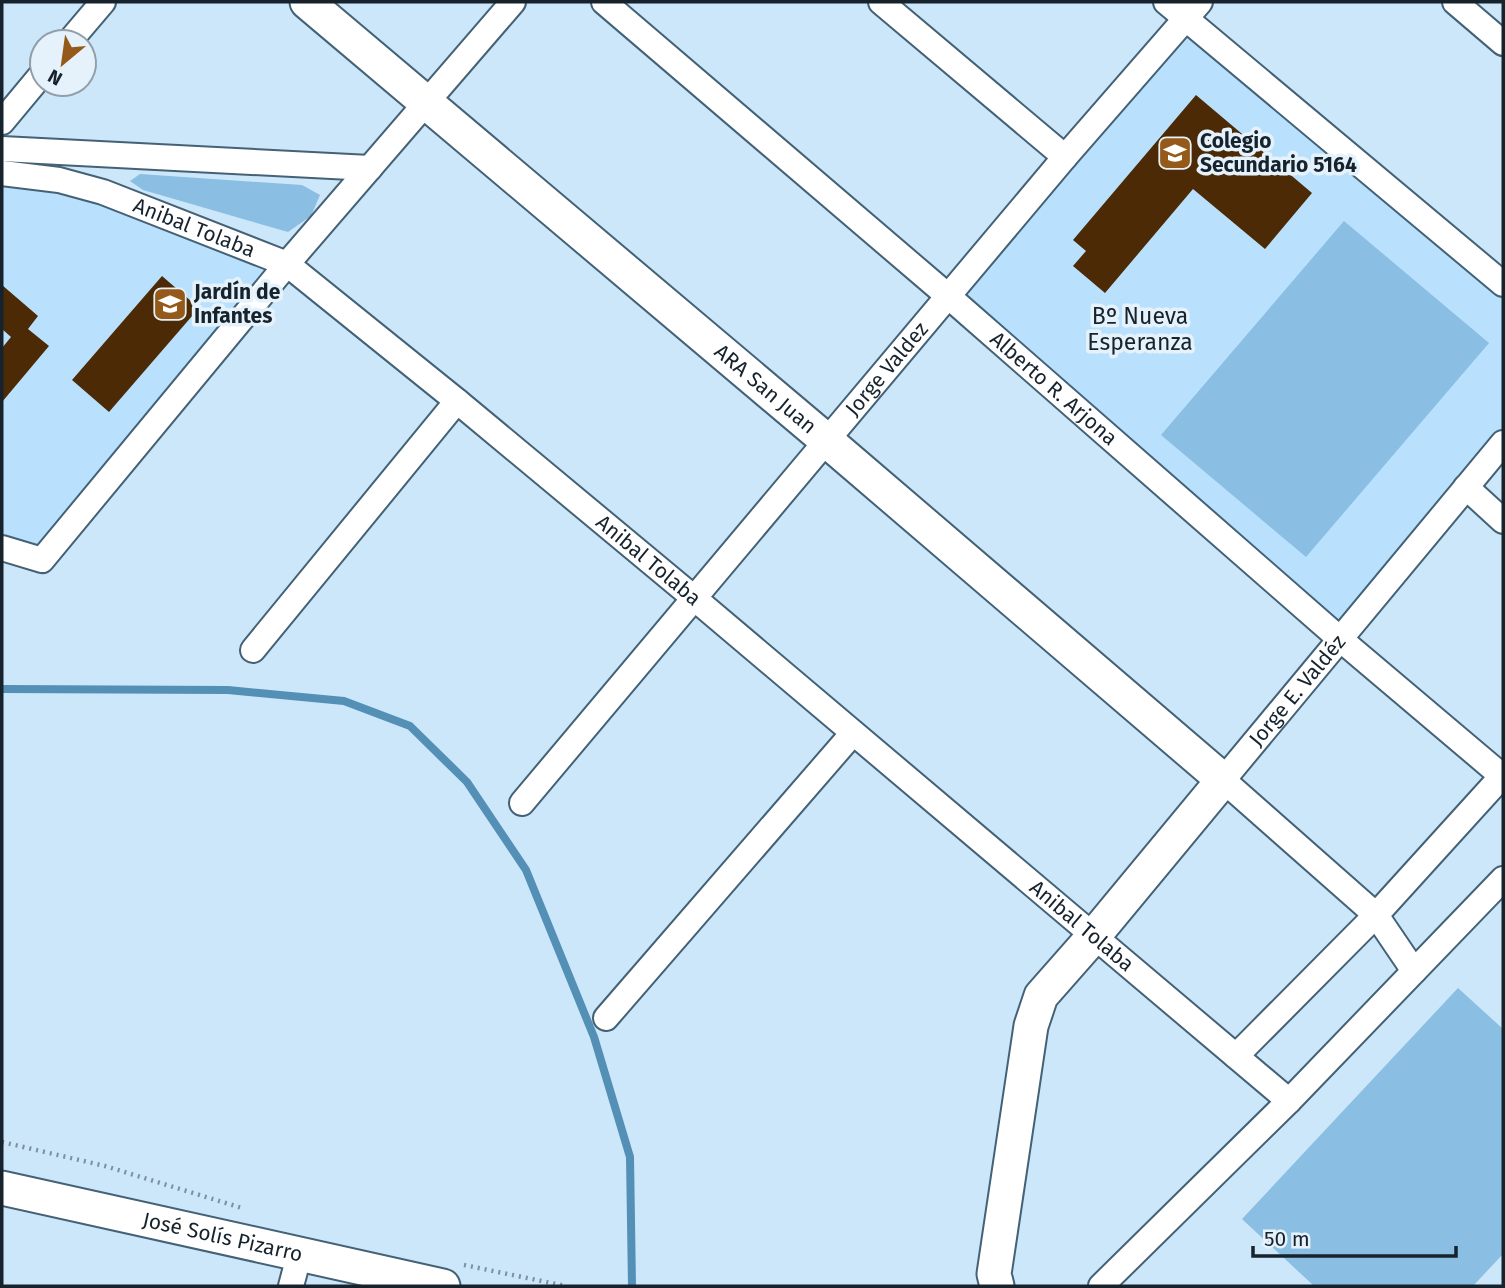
<svg xmlns="http://www.w3.org/2000/svg" width="1505" height="1288" font-family="'Fira Sans',sans-serif">
<rect width="100%" height="100%" fill="#cce7fa"/>
<!-- built -->
<g fill="#b9e1fe">
<polygon points="1186,23 1503,289 1503,440 1340,635 953,296"/>
<polygon points="2,175 85,187 287,264 36,550 2,541"/>
</g>
<!-- green -->
<g fill="#8abee2">
<polygon points="140,174 302,185 320,195 311,216 288,232 143,190 130,181"/>
<polygon points="1344,221 1489,343 1306,557 1161,435"/>
<polygon points="1458,988 1503,1029 1503,1254 1473,1286 1314,1286 1242,1219"/>
</g>
<g fill="none" stroke-linecap="round" stroke-linejoin="round">
<!-- stream -->
<polyline stroke="#548fb6" stroke-width="8" points="2,689 228,690 344,701 410,726 467,782 526,870 594,1037 630,1157 632,1286"/>
</g>
<!-- building -->
<g fill="#4b2a05">
<polygon points="1196,95 1312,193 1265,249 1193,189 1105,293 1073,266 1086,251 1073,240"/>
<polygon points="162,276 199,308 109,412 72,380"/>
<polygon points="2,285 38,316 28,329 49,346 2,402 2,348 11,337 2,329"/>
</g>
<g fill="none" stroke-linecap="round" stroke-linejoin="round">
<!-- street casing -->
<g stroke="#446175" stroke-width="28">
<g id="street">
<path id="s1" d="M604,2L948,296L1340,639L1502,776"/>
<polyline points="881,2 1065,157"/>
<polyline points="1166,2 1503,284"/>
<polyline points="1455,2 1503,43"/>
<polyline points="69,42 103,2"/>
<polyline points="2,122 42,74"/>
<polyline points="2,149 370,168"/>
<path id="s2" d="M2,173L59,180L103,192L287,264L457,401L694,598L1289,1101"/>
<polyline points="1466,487 1503,521"/>
<polyline points="2,548 42,560 287,264 513,2"/>
<polyline points="253,650 457,401"/>
<path id="s3" d="M522,803L1065,157L1200,2"/>
<path id="s4" d="M1414,971L1376,915L1223,780L1503,443"/>
<polyline points="606,1018 853,733"/>
<polyline points="1236,1056 1376,915 1503,775"/>
<polyline points="291,1286 299,1256"/>
<polyline points="1101,1286 1289,1101 1503,879"/>
</g>
</g>
<!-- secondary casing -->
<g stroke="#446175" stroke-width="37">
<g id="secondary">
<path id="s5" d="M307,2L826,440L1223,780L1093,937L1041,996L1031,1026L994,1274L997,1286"/>
<path id="s6" d="M2,1188L443,1286"/>
</g>
</g>
<!-- path -->
<g stroke="#7c909f" stroke-width="4.5" stroke-dasharray="2 5" stroke-linecap="butt">
<polyline points="2,1142 105,1166 242,1208"/>
<polyline points="464,1265 566,1286"/>
</g>
<!-- street -->
<use href="#street" stroke="#fff" stroke-width="24"/>
<!-- secondary -->
<use href="#secondary" stroke="#fff" stroke-width="33"/>
</g>
<!-- icons -->
<defs>
<g id="school-square" transform="scale(1.75)"><rect x="-9" y="-9" width="18" height="18" rx="4" fill="#955a1a" stroke="#e5f2fb"/><path d="M0-5L7-2L0 1L-7-2ZM-4 1L0 2.5L4 1V4Q0 6-4 4Z" fill="#fff"/></g>
</defs>
<g fill-rule="evenodd">
<use href="#school-square" x="1175" y="153"/>
<use href="#school-square" x="170" y="304"/>
</g>
<g text-anchor="middle" stroke-width="7" stroke-linejoin="round" paint-order="stroke">
<!-- poi labels -->
<g font-size="21" font-weight="bold" fill="#17232c" stroke="#e5f2fb" text-anchor="start">
<text x="1200" y="148">Colegio<tspan x="1200" dy="24">Secundario 5164</tspan></text>
<text x="194" y="299">Jardín de<tspan x="194" dy="24">Infantes</tspan></text>
</g>
<!-- street labels -->
<g font-size="21" fill="#17232c" stroke="#e5f2fb">
<text dy="7" stroke="none"><textPath href="#s2" startOffset="201">Anibal Tolaba</textPath></text>
<text dy="7" stroke="none"><textPath href="#s3" startOffset="567">Jorge Valdez</textPath></text>
<text dy="7" stroke="none"><textPath href="#s1" startOffset="593">Alberto R. Arjona</textPath></text>
<text dy="7" stroke="none"><textPath href="#s5" startOffset="600">ARA San Juan</textPath></text>
<text dy="7" stroke="none"><textPath href="#s2" startOffset="768">Anibal Tolaba</textPath></text>
<text dy="7" stroke="none"><textPath href="#s4" startOffset="388">Jorge E. Valdéz</textPath></text>
<text dy="7" stroke="none"><textPath href="#s2" startOffset="1335">Anibal Tolaba</textPath></text>
<text dy="7" stroke="none"><textPath href="#s6" startOffset="226">José Solís Pizarro</textPath></text>
</g>
<!-- neighbourhood labels -->
<g font-size="23" fill="#17232c" stroke="#e5f2fb">
<text x="1140" y="324">Bº Nueva<tspan x="1140" dy="26">Esperanza</tspan></text>
</g>
</g>
<!-- border -->
<rect width="1505" height="1288" fill="none" stroke="#17232c" stroke-width="7"/>
<!-- north arrow -->
<g transform="translate(63 63) rotate(209)"><circle r="33" fill="#e5f2fb" stroke="#939fa8" stroke-width="2"/>
<path d="M0-5L12 26L0 18L-12 26Z" fill="#955a1a"/>
<text y="-10" font-size="19" font-weight="bold" text-anchor="middle" fill="#17232c">N</text>
</g>
<!-- scale -->
<path d="M1253 1246v10h203v-10" fill="none" stroke="#17232c" stroke-width="3.5"/>
<text x="1264" y="1246" font-size="21" fill="#17232c" stroke="#e5f2fb" stroke-width="5" paint-order="stroke">50 m</text>
</svg>
